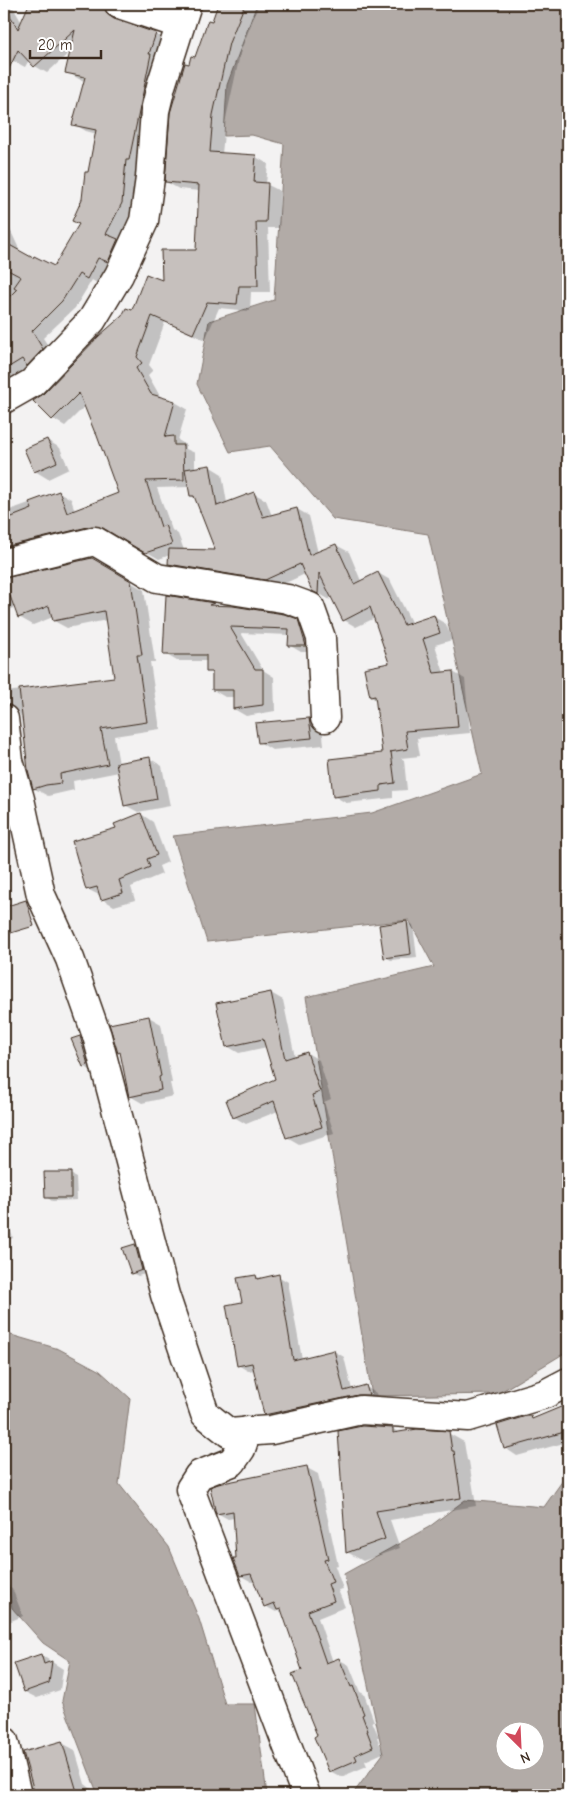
<svg xmlns="http://www.w3.org/2000/svg" width="572" height="1799" font-family="'Comic Neue',sans-serif">
<rect width="100%" height="100%" fill="#f3f2f2"/>
<filter id="ink" filterUnits="userSpaceOnUse"><feTurbulence type="fractalNoise" baseFrequency=".02" numOctaves="2"/><feDisplacementMap in="SourceGraphic" scale="10" xChannelSelector="R" yChannelSelector="G"/><feConvolveMatrix kernelMatrix="1 2 1 2 8 2 1 2 1" color-interpolation-filters="sRGB"/></filter>
<g filter="url(#ink)">
<!-- water -->
<g fill="#b2aba7" stroke="#827770" fill-rule="evenodd">
<polygon points="257,4 568,4 568,1351 497,1394 372,1396 306,997 434,967 409,920 207,942 173,836 372,813 482,774 428,534 333,519 270,446 230,452 197,384 209,321 274,300 284,144 252,135 224,136 227,85"/>
<polygon points="4,1333 59,1349 100,1371 130,1398 119,1484 169,1547 199,1619 225,1704 255,1704 267,1795 98,1795 62,1701 70,1661 43,1643 12,1608 4,1564"/>
<path d="M568,1473V1795H352L383,1754L344,1574L429,1527L465,1500L544,1507ZM504,1732H534V1762H504Z"/>
</g>
<!-- shadow -->
<g fill="#0003" fill-rule="evenodd">
<polygon points="4,4 11,4 22,23 30,4 118,4 116,16 119,22 156,34 168,41 134,210 119,241 130,247 100,285 92,280 75,308 43,338 55,356 4,384 4,221 7,223 21,253 54,268 80,224 97,134 86,131 74,124 85,81 79,79 67,72 71,51 47,73 35,66 29,60 25,67 4,56"/>
<polygon points="162,4 181,4 179,10"/>
<path d="M220,4H259L241,50L225,123L222,154L256,157L268,164L266,184L280,191L279,228H268L270,292H251L250,311L219,308L205,340L165,322L149,365L153,370L148,375L161,398L175,402L187,409L178,440L186,445V449L195,453V469L209,466L222,474L227,503L253,493L266,500L272,516L297,509L309,516L318,553L336,545L349,552L361,581L378,573L390,580L412,624L434,617L446,624L452,640L435,645L444,673L453,672L465,679L470,733L417,738L420,756L401,758L404,760L407,790L393,791V798L346,803L334,796L384,754L376,700L371,697L390,664L375,618L356,627L344,620L330,594V600L313,590L305,574L279,586L182,570L169,563L170,555L159,559L116,534L105,532L27,551L14,544L9,529L4,531V504L7,511L59,492L71,499L75,511L119,493L98,433L85,406L65,426L53,419L44,395L197,251L200,191L179,189L166,182L190,65L196,58ZM189,487L191,496L196,499L217,552L184,550L178,534L172,530L157,488Z"/>
<polygon points="47,440 60,448 69,469 48,479 35,471"/>
<polygon points="92,559 144,590 155,662 150,662 160,729 114,736 119,764 149,758 162,766 170,806 138,812 125,805 119,772 73,781 74,790 48,796 35,789 26,758 21,717 18,711 8,714 4,720 4,692 88,683 115,678 107,620 67,628 54,621 53,617 33,625 19,617 16,607 8,610 4,608 4,579"/>
<polygon points="168,597 297,620 310,628 317,652 301,652 289,645 289,635 241,633 263,670 274,677 275,711 246,716 234,709 234,697 225,697 213,690 213,674 208,671 208,661 177,661 165,654"/>
<polygon points="309,719 322,726 324,745 272,750 259,742"/>
<polygon points="4,747 17,807 7,810 4,808"/>
<polygon points="141,814 153,822 168,862 159,866 162,874 131,887 135,900 114,906 102,899 101,896 87,889 118,829"/>
<polygon points="406,922 413,925 417,957 391,960 385,957"/>
<polygon points="271,993 283,1000 295,1057 307,1053 319,1060 331,1099 324,1102 334,1133 299,1144 287,1137 278,1111 246,1124 234,1117 277,1080 267,1047 239,1053 227,1046"/>
<polygon points="149,1017 161,1024 172,1083 170,1083 173,1096 142,1103 130,1096 121,1054 119,1052"/>
<polygon points="80,1037 86,1041 94,1068 90,1070 84,1066"/>
<polygon points="70,1174 76,1177 77,1200 52,1201 46,1197"/>
<polygon points="4,1182 9,1195 4,1197"/>
<polygon points="4,1210 13,1238 4,1241"/>
<polygon points="135,1245 141,1249 148,1273 138,1276 132,1273"/>
<polygon points="256,1276 261,1279 278,1276 288,1282 302,1359 334,1351 344,1357 352,1390 366,1387 376,1393 378,1400 275,1420 265,1414 255,1370 248,1371 238,1365 243,1303"/>
<polygon points="568,1405 568,1445 564,1443 517,1456 505,1448 530,1417 534,1419"/>
<polygon points="393,1429 400,1433 448,1433 464,1442 467,1460 469,1461 476,1506 390,1520 400,1548 363,1561 347,1552"/>
<polygon points="307,1468 318,1474 338,1565 335,1566 343,1589 338,1590 345,1607 318,1618 333,1662 338,1659 349,1665 360,1692 364,1694 374,1721 372,1721 379,1737 377,1737 383,1753 365,1761 367,1766 341,1777 330,1771 319,1736 304,1671 283,1613 279,1611 276,1612 265,1606 255,1581 252,1582 241,1576 237,1559 234,1518 228,1519 217,1513"/>
<polygon points="4,1580 5,1584 12,1588 23,1616 4,1624"/>
<polygon points="41,1655 63,1669 60,1690 37,1698 25,1692"/>
<polygon points="62,1743 75,1750 85,1784 99,1795 33,1795 25,1753"/>
</g>
<!-- building -->
<g fill="#c6c0bd" stroke="#3b2a1e">
<polygon points="29,4 104,4 107,14 114,19 156,33 149,54 151,54 129,160 126,160 122,203 106,234 118,239 108,262 98,258 87,279 79,274 62,301 32,331 43,349 27,366 22,359 4,370 4,302 17,289 14,287 21,277 4,268 4,242 33,258 34,256 54,266 79,224 72,221 82,199 85,172 88,172 96,130 72,125 85,77 65,73 75,30 34,67 18,50 4,79 4,5 18,29"/>
<polygon points="218,4 245,4 229,43 213,115 210,152 256,155 254,182 268,183 266,222 256,222 258,286 239,286 237,304 207,302 193,334 152,316 137,357 142,363 136,368 151,394 175,401 165,437 174,436 174,445 183,445 184,480 146,481 161,527 165,525 172,544 145,553 103,528 92,526 4,547 4,520 32,509 29,502 59,491 67,513 118,493 96,433 95,433 79,393 52,420 33,401 43,394 99,336 122,316 126,308 132,310 146,274 162,280 161,250 196,250 199,185 165,182 170,113 185,63 189,64 191,56 195,57 208,20 212,21"/>
<polygon points="47,439 57,462 34,472 24,449"/>
<polygon points="210,465 217,506 254,492 263,517 297,508 309,555 336,544 354,584 378,572 404,625 434,615 440,633 423,639 434,673 453,671 458,727 405,731 408,749 390,752 391,752 395,783 381,785 381,791 333,797 329,759 382,753 375,696 370,697 364,668 389,663 370,607 343,621 319,573 318,594 312,591 300,564 265,580 168,564 169,549 215,550 194,496 190,496 185,469"/>
<polygon points="92,558 131,581 142,655 137,655 147,722 101,729 108,764 60,774 61,783 46,785 33,789 28,770 19,689 114,677 104,611 53,621 49,606 18,618 10,596 4,599 4,578"/>
<polygon points="166,595 214,603 209,605 233,606 284,614 298,619 306,646 288,646 289,629 230,627 255,669 263,669 263,705 233,709 233,690 212,690 212,672 206,672 206,655 163,655"/>
<polygon points="309,718 312,738 258,743 255,723"/>
<polygon points="150,757 157,799 124,806 116,763"/>
<polygon points="141,813 157,855 147,859 150,867 119,880 123,893 101,900 97,887 86,890 72,841 116,828 114,824"/>
<polygon points="26,900 34,926 4,935 4,907"/>
<polygon points="407,921 411,954 384,958 379,925"/>
<polygon points="271,992 285,1059 307,1052 320,1092 312,1095 322,1127 286,1138 274,1101 233,1118 226,1100 275,1079 263,1039 226,1047 216,1003"/>
<polygon points="149,1016 161,1076 159,1077 161,1090 129,1097 120,1052 118,1053 109,1024"/>
<polygon points="80,1036 88,1065 83,1067 71,1039"/>
<polygon points="44,1172 71,1172 71,1198 45,1198"/>
<polygon points="135,1244 142,1270 131,1274 122,1248"/>
<polygon points="279,1274 293,1360 334,1350 344,1391 366,1385 369,1395 358,1395 264,1415 252,1363 237,1366 226,1305 242,1302 237,1278 256,1275 257,1279"/>
<polygon points="568,1404 568,1431 504,1449 497,1425 526,1416 531,1416 532,1419"/>
<polygon points="362,1426 393,1428 393,1433 417,1429 449,1431 452,1451 454,1451 461,1498 376,1511 385,1539 346,1553 338,1431"/>
<polygon points="307,1466 328,1559 324,1560 333,1582 328,1584 334,1601 308,1611 326,1663 339,1658 351,1687 353,1686 364,1714 362,1715 368,1731 367,1731 373,1747 355,1755 357,1760 329,1772 314,1737 317,1735 292,1674 302,1670 281,1609 277,1610 274,1603 264,1607 251,1574 240,1576 233,1558 236,1558 233,1511 216,1514 210,1487 218,1484"/>
<polygon points="41,1654 44,1664 52,1661 49,1683 24,1692 14,1663"/>
<polygon points="62,1741 78,1795 35,1795 23,1752"/>
</g>
<g fill="none" stroke-linecap="round" stroke-linejoin="round">
<!-- minor casing -->
<g stroke="#3b2a1e" stroke-width="31">
<g id="minor">
<polyline points="119,4 179,24"/>
<polyline points="4,399 32,383 92,320 119,275 144,221 150,178 155,111 161,86 187,4"/>
<polyline points="4,563 95,541 157,578 288,599 310,607 321,638 325,718"/>
<polyline points="4,719 9,761 20,799 41,895 70,959 97,1036 165,1295 205,1414 229,1433 271,1430 361,1410 468,1417 545,1394 568,1382"/>
<polyline points="247,1431 241,1449 232,1462 199,1475 190,1489 306,1795"/>
</g>
</g>
<!-- major casing -->
<g stroke="#3b2a1e" stroke-width="31">
<polyline id="major" points="4,1741 17,1795"/>
</g>
<!-- minor -->
<use href="#minor" stroke="#fff" stroke-width="28"/>
<!-- major -->
<use href="#major" stroke="#fff" stroke-width="28"/>
</g>
</g>
<!-- margin -->
<rect width="572" height="1799" fill="none" stroke="#fff" stroke-width="20"/>
<rect x="10" y="10" width="552" height="1779" fill="none" stroke="#3b2a1e" stroke-width="2" filter="url(#ink)"/>
<!-- north arrow -->
<g transform="translate(520 1746) rotate(156)"><circle r="24" fill="#ffffff" stroke="#b1aaa5"/>
<path d="M0-4L9 19L0 12L-9 19Z" fill="#d1495b"/>
<text y="-8" font-size="14" font-weight="bold" text-anchor="middle" fill="#3b2a1e">N</text>
</g>
<!-- scale -->
<path d="M30 50v8h71v-8" fill="none" stroke="#3b2a1e" stroke-width="2.5"/>
<text x="38" y="50" font-size="15" fill="#3b2a1e" stroke="#ffffff" stroke-width="4" paint-order="stroke">20 m</text>
</svg>
